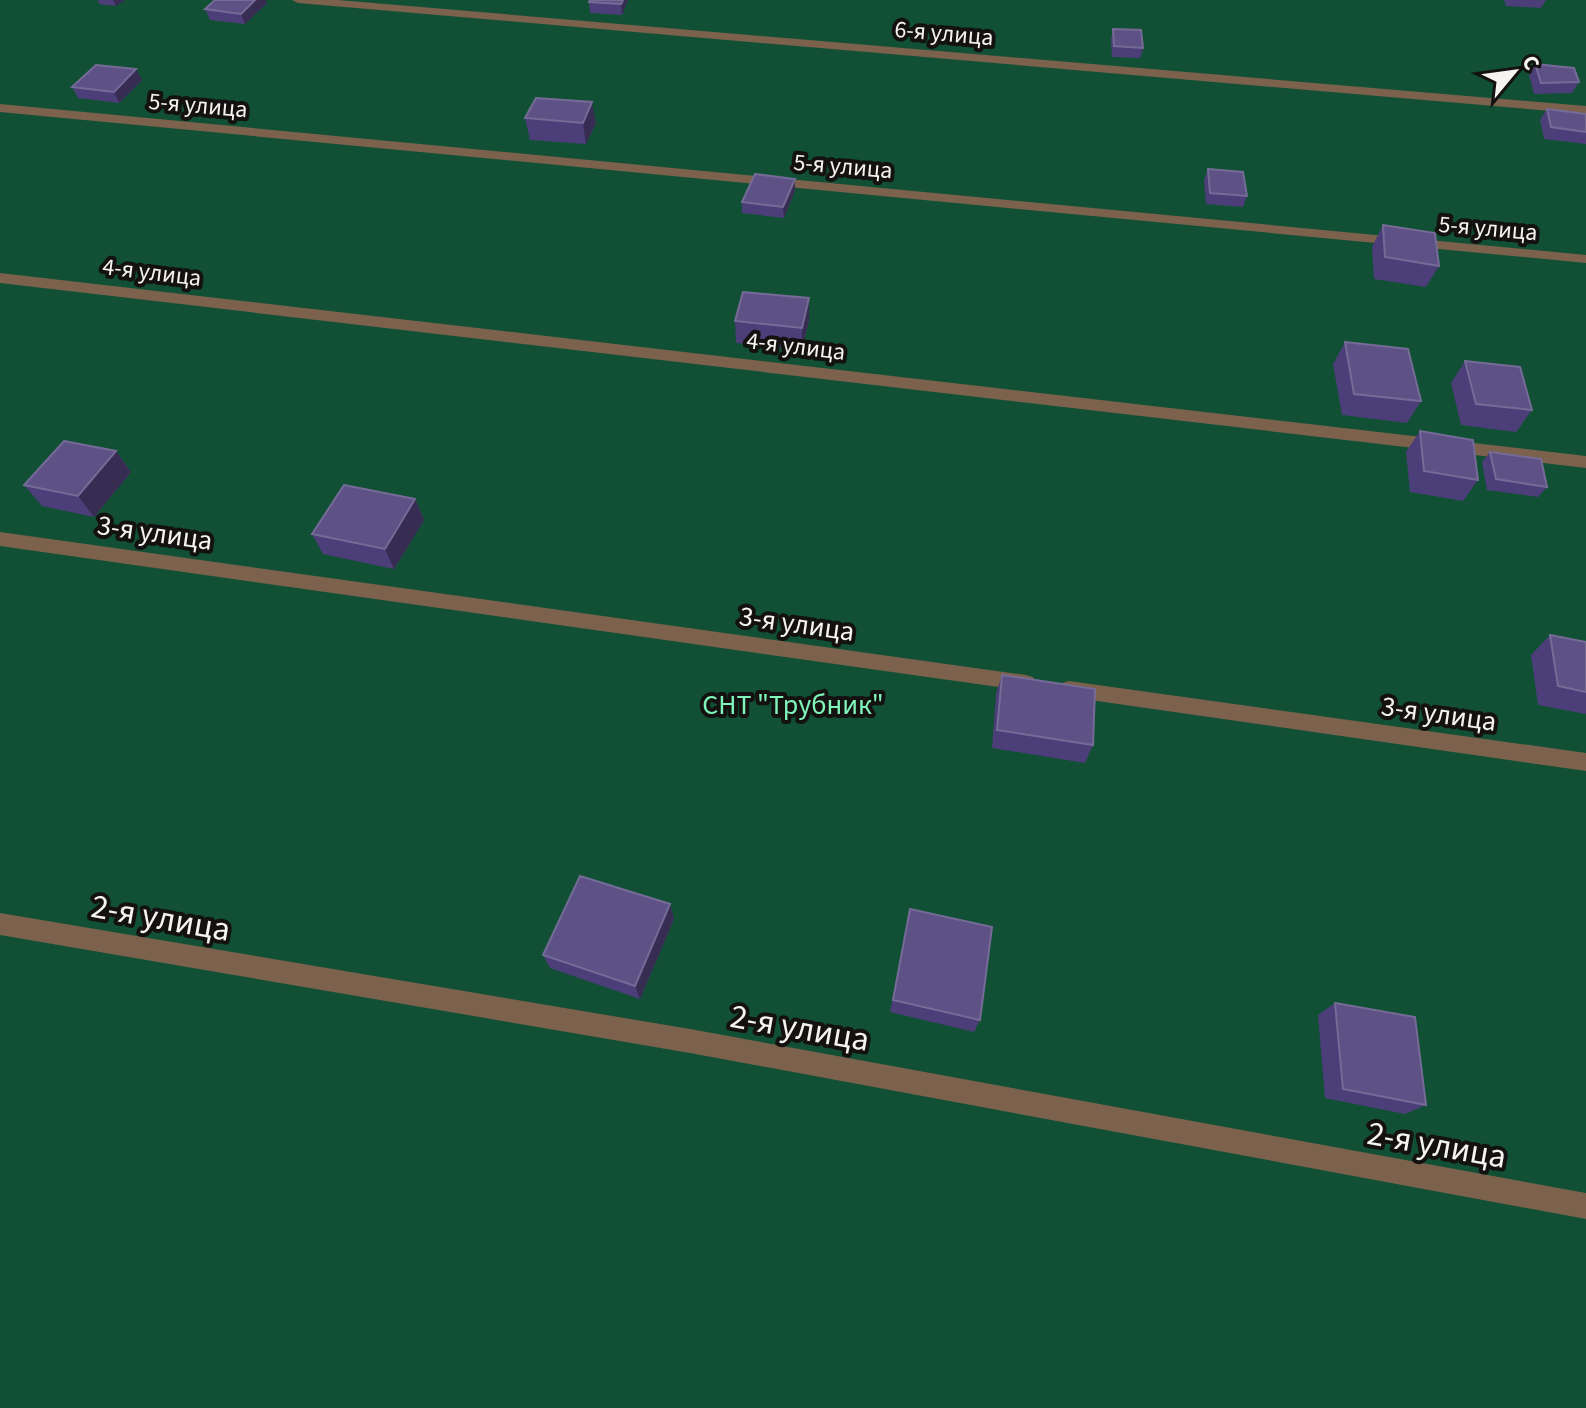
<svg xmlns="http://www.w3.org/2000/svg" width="1586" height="1408" font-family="'Source Sans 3',sans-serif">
<rect width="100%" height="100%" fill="#2d2927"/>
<!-- green -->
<rect fill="#115035" x="0" y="0" width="1586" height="1408"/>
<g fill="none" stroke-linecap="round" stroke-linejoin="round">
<!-- minor -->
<g fill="#7c614c" fill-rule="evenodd">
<polygon points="292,0 338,0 1586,106 1586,114 298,3"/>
<polygon points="0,104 1586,255 1586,263 0,112"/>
<polygon points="0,273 1586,456 1586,468 0,283"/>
<polygon points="0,532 1026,675 1033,677 1036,683 1033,689 1026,691 0,546"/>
<polygon points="1069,681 1586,753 1586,771 1069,697 1062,695 1059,689 1062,683"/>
<polygon points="0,913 690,1029 1586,1193 1586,1219 690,1053 0,935"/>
</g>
</g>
<!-- wall -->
<g fill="#4b3e79">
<polygon points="98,0 125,0 116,6 99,4"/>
<polygon points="628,0 622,15 590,13 589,2"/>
<polygon points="1504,0 1546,0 1541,8 1506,6"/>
<polygon points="267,3 245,24 210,20 205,9"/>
<polygon points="1113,29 1143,48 1140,58 1112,57 1111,39"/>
<polygon points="1535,64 1579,82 1572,93 1534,94 1529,75"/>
<polygon points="142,80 119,103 78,98 72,87"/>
<polygon points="1547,109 1586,132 1586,144 1544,139 1540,120"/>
<polygon points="525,118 596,123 586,144 530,140"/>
<polygon points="1208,169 1247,196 1243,207 1206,204 1204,180"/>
<polygon points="795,190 784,218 742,213 742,202"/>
<polygon points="1383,225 1439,266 1426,287 1374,279 1372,247"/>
<polygon points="809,320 802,350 736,343 735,321"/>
<polygon points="1345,342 1421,401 1407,423 1342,415 1333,364"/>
<polygon points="1465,361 1532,410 1516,432 1461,425 1451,383"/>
<polygon points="1420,431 1478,480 1463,501 1410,492 1406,452"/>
<polygon points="116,451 131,472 94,517 42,506 24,485"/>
<polygon points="1490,452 1547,487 1538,497 1487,490 1482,462"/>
<polygon points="415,499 424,520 394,569 323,554 312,534"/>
<polygon points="1550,635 1586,642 1586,714 1538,705 1531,655"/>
<polygon points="1002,675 1093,745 1085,763 992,748 996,694"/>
<polygon points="670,904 674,919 640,999 550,968 543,955"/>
<polygon points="910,909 980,1020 974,1032 890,1012"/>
<polygon points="1335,1003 1426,1105 1405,1114 1325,1098 1318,1015"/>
</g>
<!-- shaded-wall -->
<g fill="#372d53">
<polygon points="113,0 125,0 116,6"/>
<polygon points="255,0 266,0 267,3 245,24 241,14"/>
<polygon points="623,0 628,0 622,15 621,4"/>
<polygon points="136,69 142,80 119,103 114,92"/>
<polygon points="592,102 596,123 586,144 583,123"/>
<polygon points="795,179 795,190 784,218 783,207"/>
<polygon points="809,298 809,320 802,350 802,328"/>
<polygon points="116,451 131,472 94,517 78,496"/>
<polygon points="415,499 424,520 394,569 385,549"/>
<polygon points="670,904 674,919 640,999 635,986"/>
</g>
<!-- building -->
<g fill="#5d5186" stroke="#756b97" stroke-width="2">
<polygon points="215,0 255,0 241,14 205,9"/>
<polygon points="590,0 623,0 621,4 589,2"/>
<polygon points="1113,29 1141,30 1143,48 1114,46"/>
<polygon points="1535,64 1574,68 1579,82 1541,83"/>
<polygon points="96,65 136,69 114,92 72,87"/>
<polygon points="536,98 592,102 583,123 525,118"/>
<polygon points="1547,109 1586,114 1586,132 1551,127"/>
<polygon points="1208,169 1243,172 1247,196 1210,193"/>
<polygon points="755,174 795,179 783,207 742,202"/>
<polygon points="1383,225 1435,233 1439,266 1385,257"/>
<polygon points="743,292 809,298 802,328 735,321"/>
<polygon points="1345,342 1408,349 1421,401 1354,394"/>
<polygon points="1465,361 1520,367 1532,410 1476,404"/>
<polygon points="1420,431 1473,440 1478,480 1424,471"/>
<polygon points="64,441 116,451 78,496 24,485"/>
<polygon points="1490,452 1541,459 1547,487 1496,479"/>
<polygon points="344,485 415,499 385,549 312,534"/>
<polygon points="1550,635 1586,642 1586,692 1558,686"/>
<polygon points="1002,675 1095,689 1093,745 997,730"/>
<polygon points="580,876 670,904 635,986 543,955"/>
<polygon points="910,909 992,927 980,1020 893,1000"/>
<polygon points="1335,1003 1415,1017 1426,1105 1343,1089"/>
</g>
<g text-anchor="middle" stroke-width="8" stroke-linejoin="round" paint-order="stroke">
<!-- far-street labels -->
<g font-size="24" fill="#f6f4f3" stroke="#141211">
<text transform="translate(944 33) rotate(5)" y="8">6-я улица</text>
<text transform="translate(198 105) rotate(5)" y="8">5-я улица</text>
<text transform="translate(843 166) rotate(5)" y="8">5-я улица</text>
<text transform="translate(1488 228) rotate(5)" y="8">5-я улица</text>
<text transform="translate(152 272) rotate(7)" y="8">4-я улица</text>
<text transform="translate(796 346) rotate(7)" y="8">4-я улица</text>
</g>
<!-- street labels -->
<g font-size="28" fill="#f6f4f3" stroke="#141211">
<text transform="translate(155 532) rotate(8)" y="10">3-я улица</text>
<text transform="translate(797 623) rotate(8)" y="10">3-я улица</text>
<text transform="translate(1439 713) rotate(8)" y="10">3-я улица</text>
</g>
<!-- park labels -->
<g font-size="28" fill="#80f5b9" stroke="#141211">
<text x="793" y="714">СНТ "Трубник"</text>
</g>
<!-- near-street labels -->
<g font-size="34" fill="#f6f4f3" stroke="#141211">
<text transform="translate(161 917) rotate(10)" y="12">2-я улица</text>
<text transform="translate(800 1027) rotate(10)" y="12">2-я улица</text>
<text transform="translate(1437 1144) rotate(10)" y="12">2-я улица</text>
</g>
</g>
<!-- north arrow -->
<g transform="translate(1514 72) rotate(61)" stroke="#141211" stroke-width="6" paint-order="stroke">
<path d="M0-6L14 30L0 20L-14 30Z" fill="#f6f4f3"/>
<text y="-12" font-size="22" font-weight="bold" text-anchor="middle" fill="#f6f4f3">С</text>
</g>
</svg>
